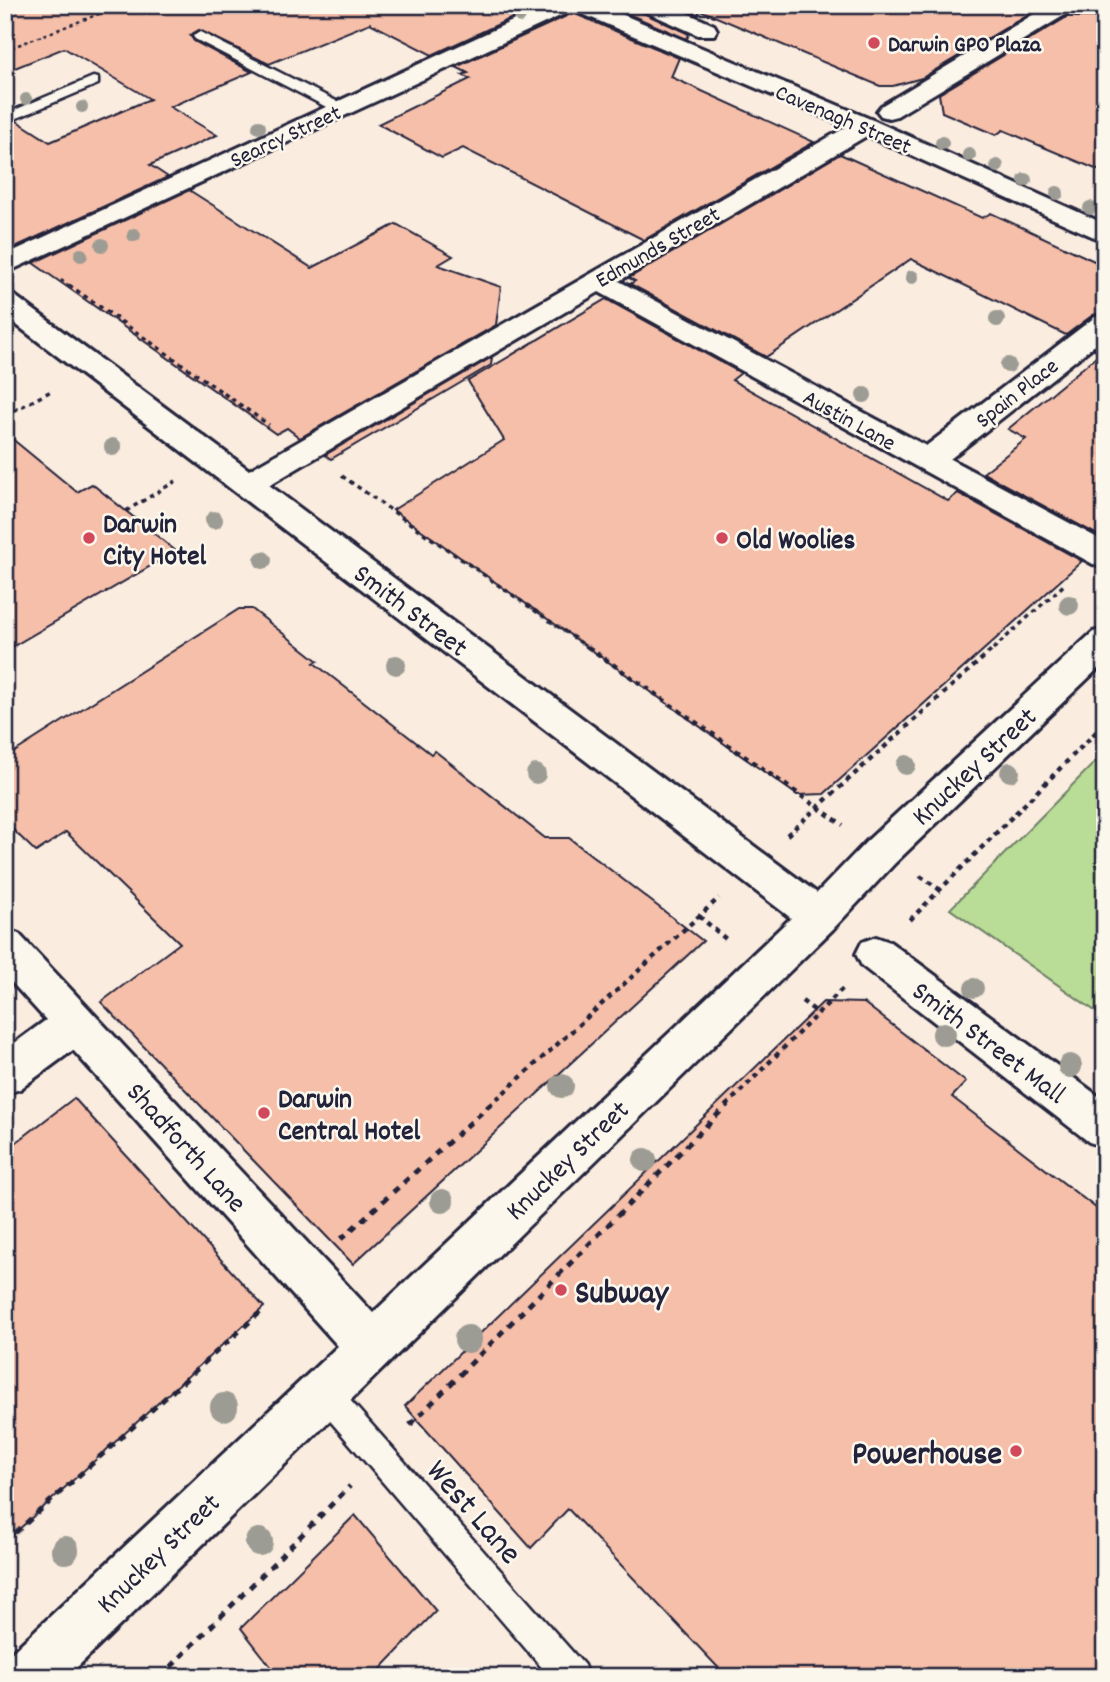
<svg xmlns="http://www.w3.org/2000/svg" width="1110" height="1682" font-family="Dekko,sans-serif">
<rect width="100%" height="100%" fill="#faecdf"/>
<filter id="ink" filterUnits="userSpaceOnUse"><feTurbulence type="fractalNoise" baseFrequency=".0143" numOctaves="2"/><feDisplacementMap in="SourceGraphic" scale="14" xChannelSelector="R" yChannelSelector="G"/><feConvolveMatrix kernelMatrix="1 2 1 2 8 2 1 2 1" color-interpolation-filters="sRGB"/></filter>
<g filter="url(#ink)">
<!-- green -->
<polygon fill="#b9dc96" stroke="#6e7f68" stroke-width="2" points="1105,752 1105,1018 950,909"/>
<!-- building -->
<g fill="#f6bfa9" stroke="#22223b" stroke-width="2">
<polygon points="5,5 540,5 432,55 370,23 269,64 199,30 190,35 194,41 252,72 170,107 217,135 150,165 168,177 13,248 5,243 5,125 17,121 50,142 150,99 64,48 5,72"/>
<polygon points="607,5 637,5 641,12 689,34 687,39"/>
<polygon points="676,5 1027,5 1037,9 922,78 893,86 880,86 700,10 698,15"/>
<polygon points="573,13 679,58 671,77 814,142 644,240 463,148 442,158 378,124 470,79 462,75 468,73 456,67"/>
<polygon points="1067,17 1105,17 1105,173 1003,130 996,135 942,112 939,94"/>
<polygon points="840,154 982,218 991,213 1105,266 1105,312 1093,315 1066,335 911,259 766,357 630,284 635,281 629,278"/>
<polygon points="189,190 312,268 396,224 453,256 438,265 501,287 496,325 300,438 287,428 276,434 33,263"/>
<polygon points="606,299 741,373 732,380 948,501 958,493 1082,561 824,794 797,795 393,510 504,440 468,381"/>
<polygon points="1105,341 1105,539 983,473 1026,439 1008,429 1101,353 1094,349"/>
<polygon points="492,357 491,365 331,459 325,455"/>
<polygon points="5,433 77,492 92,484 176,551 5,651"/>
<polygon points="239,609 252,609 318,661 314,663 431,754 435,751 545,838 569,838 703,941 353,1264 101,1002 180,943 66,832 36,852 5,822 5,758"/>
<polygon points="823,1002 864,1003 966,1082 952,1097 1105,1215 1105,1677 727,1677 568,1509 531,1548 405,1406"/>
<polygon points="74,1098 264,1307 5,1542 5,1151"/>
<polygon points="355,1515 436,1611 373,1677 279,1677 241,1628"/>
</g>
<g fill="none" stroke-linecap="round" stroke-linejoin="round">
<!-- lane casing -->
<g stroke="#22223b" stroke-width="5">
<g id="lane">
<polygon points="200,32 346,106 348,109 346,112 336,112 195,39 193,36"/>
<polygon points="93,77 98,78 98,84 5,123 5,114"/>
<polygon points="324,1377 334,1382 584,1665 588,1677 550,1677 314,1402 309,1392 314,1382"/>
</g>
</g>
<!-- street casing -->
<g stroke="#22223b" stroke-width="6">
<g id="street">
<polygon points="547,5 576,5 573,10 5,273 5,255"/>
<polygon points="1049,5 1076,5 1073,10 897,116 889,118 881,116 877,111 881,106"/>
<polygon points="866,119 875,121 878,126 875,131 619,281 926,446 1095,317 1105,315 1105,337 950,459 1105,542 1105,567 1093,564 599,292 269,485 817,893 867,841 1093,632 1105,629 1105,662 895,863 833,929 67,1677 5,1677 7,1657 338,1346 73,1050 20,1089 5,1094 5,1050 46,1020 5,975 5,929 19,934 373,1313 791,918 5,316 5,294 15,296 249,470 857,121"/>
<polygon points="876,937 890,942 1105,1101 1105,1147 1089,1142 862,966 856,954 862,942"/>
</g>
</g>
<!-- secondary casing -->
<g stroke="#22223b" stroke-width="6">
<g id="secondary">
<polygon points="570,5 600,5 875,121 1105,224 1105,242 857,131 573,10"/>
<polygon points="639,5 669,5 714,25 717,30 714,35 698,35 642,10"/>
</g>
</g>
<!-- path-far3 -->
<g stroke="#22223b" stroke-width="2.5" stroke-dasharray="3.5 3.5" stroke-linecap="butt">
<polyline points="5,50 122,5"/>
<polyline points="61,280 71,287"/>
</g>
<!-- path-far2 -->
<g stroke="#22223b" stroke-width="3.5" stroke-dasharray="4.5 4.5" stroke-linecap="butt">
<polyline points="69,285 269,425"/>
<polyline points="6,415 53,390"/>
<polyline points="342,476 590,649"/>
<polyline points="126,511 176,481"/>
<polyline points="993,649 1066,583"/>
</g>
<!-- path-far1 -->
<g stroke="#22223b" stroke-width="4.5" stroke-dasharray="5 5" stroke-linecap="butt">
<polyline points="588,647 843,825"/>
<polyline points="787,835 995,647"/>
<polyline points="920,876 939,889"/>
<polyline points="699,916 727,940"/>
<polyline points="910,920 1105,723"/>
<polyline points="802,1001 818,1013"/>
<polyline points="489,1106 719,898"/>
<polyline points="726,1106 845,986"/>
</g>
<!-- path -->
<g stroke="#22223b" stroke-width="5" stroke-dasharray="7 7" stroke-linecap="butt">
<polyline points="341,1239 491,1104"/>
<polyline points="410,1425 728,1104"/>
<polyline points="5,1542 265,1308"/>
<polyline points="161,1677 350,1486"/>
</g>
<!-- lane -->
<use href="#lane" fill="#fbf7ec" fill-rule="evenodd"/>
<!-- street -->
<use href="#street" fill="#fbf7ec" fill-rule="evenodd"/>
<!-- secondary -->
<use href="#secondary" fill="#fbf7ec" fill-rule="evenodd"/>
</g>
<!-- trees -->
<g fill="#9c9c94">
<circle cx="520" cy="17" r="6"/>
<circle cx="26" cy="99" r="6"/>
<circle cx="82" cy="107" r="6"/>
<circle cx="259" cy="127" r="7"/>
<circle cx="942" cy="143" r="7"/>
<circle cx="969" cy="155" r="7"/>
<circle cx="997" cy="166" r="7"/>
<circle cx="1025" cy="180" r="7"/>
<circle cx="1057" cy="193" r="7"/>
<circle cx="1090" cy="208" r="7"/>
<circle cx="134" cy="235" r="7"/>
<circle cx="102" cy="245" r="7"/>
<circle cx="81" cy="255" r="7"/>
<circle cx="912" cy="277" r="7"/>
<circle cx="997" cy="319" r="8"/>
<circle cx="1008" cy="365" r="8"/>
<circle cx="864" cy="395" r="8"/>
<circle cx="113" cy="447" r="9"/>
<circle cx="214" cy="520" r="9"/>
<circle cx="263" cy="560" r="9"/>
<circle cx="1069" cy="605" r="10"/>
<circle cx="396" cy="665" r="10"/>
<circle cx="906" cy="765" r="10"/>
<circle cx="1010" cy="772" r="10"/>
<circle cx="536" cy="774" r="10"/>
<circle cx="974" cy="988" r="10"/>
<circle cx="944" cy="1034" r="12"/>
<circle cx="1070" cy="1066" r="12"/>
<circle cx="562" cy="1086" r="12"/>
<circle cx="645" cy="1160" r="12"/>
<circle cx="442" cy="1201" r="12"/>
<circle cx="468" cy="1339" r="14"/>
<circle cx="224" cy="1407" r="14"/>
<circle cx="259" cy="1542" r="14"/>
<circle cx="65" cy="1550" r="14"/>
</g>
</g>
<!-- markers -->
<g fill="#d1495b" stroke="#fbf7ec" stroke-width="2.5">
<circle cx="874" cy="43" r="7"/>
<circle cx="89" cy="538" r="7"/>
<circle cx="722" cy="538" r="7"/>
<circle cx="264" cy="1113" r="7"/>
<circle cx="561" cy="1290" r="7"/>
<circle cx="1016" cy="1451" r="7"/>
</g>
<g text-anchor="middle" stroke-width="5" stroke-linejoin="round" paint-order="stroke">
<!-- far-poi labels -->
<g font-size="23" font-weight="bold" fill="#22223b" stroke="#fbf7ec" text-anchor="start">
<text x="888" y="51">Darwin GPO Plaza</text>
</g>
<!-- far-street labels -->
<g font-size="23" fill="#22223b" stroke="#fbf7ec">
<text transform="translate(844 118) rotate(23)" y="8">Cavenagh Street</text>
<text transform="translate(285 135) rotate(-25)" y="8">Searcy Street</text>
<text transform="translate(657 246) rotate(-30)" y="8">Edmunds Street</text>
<text transform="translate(1016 392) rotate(-38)" y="8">Spain Place</text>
<text transform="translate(850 419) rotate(29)" y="8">Austin Lane</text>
</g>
<!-- poi labels -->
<g font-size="28" font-weight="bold" fill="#22223b" stroke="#fbf7ec" text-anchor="start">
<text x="103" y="532">Darwin<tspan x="103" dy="32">City Hotel</tspan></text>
<text x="736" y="548">Old Woolies</text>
<text x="278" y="1107">Darwin<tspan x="278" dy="32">Central Hotel</tspan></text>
</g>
<!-- street labels -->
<g font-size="28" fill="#22223b" stroke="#fbf7ec">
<text transform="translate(412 609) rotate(37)" y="10">Smith Street</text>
<text transform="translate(973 765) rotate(-43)" y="10">Knuckey Street</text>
<text transform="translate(990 1041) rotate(37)" y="10">Smith Street Mall</text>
<text transform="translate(188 1146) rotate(48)" y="10">Shadforth Lane</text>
<text transform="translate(566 1159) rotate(-44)" y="10">Knuckey Street</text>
<text transform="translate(157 1552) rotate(-44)" y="10">Knuckey Street</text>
</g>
<!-- near-poi labels -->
<g font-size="33" font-weight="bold" fill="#22223b" stroke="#fbf7ec" text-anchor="start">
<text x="575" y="1302">Subway</text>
<text x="1002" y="1463" text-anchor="end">Powerhouse</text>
</g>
<!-- near-street labels -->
<g font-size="33" fill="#22223b" stroke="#fbf7ec">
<text transform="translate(476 1510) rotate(49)" y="12">West Lane</text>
</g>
</g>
<!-- margin -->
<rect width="1110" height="1682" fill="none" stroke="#fbf7ec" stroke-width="28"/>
<rect x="14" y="14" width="1082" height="1654" fill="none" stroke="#22223b" stroke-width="2.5" filter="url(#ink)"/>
</svg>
